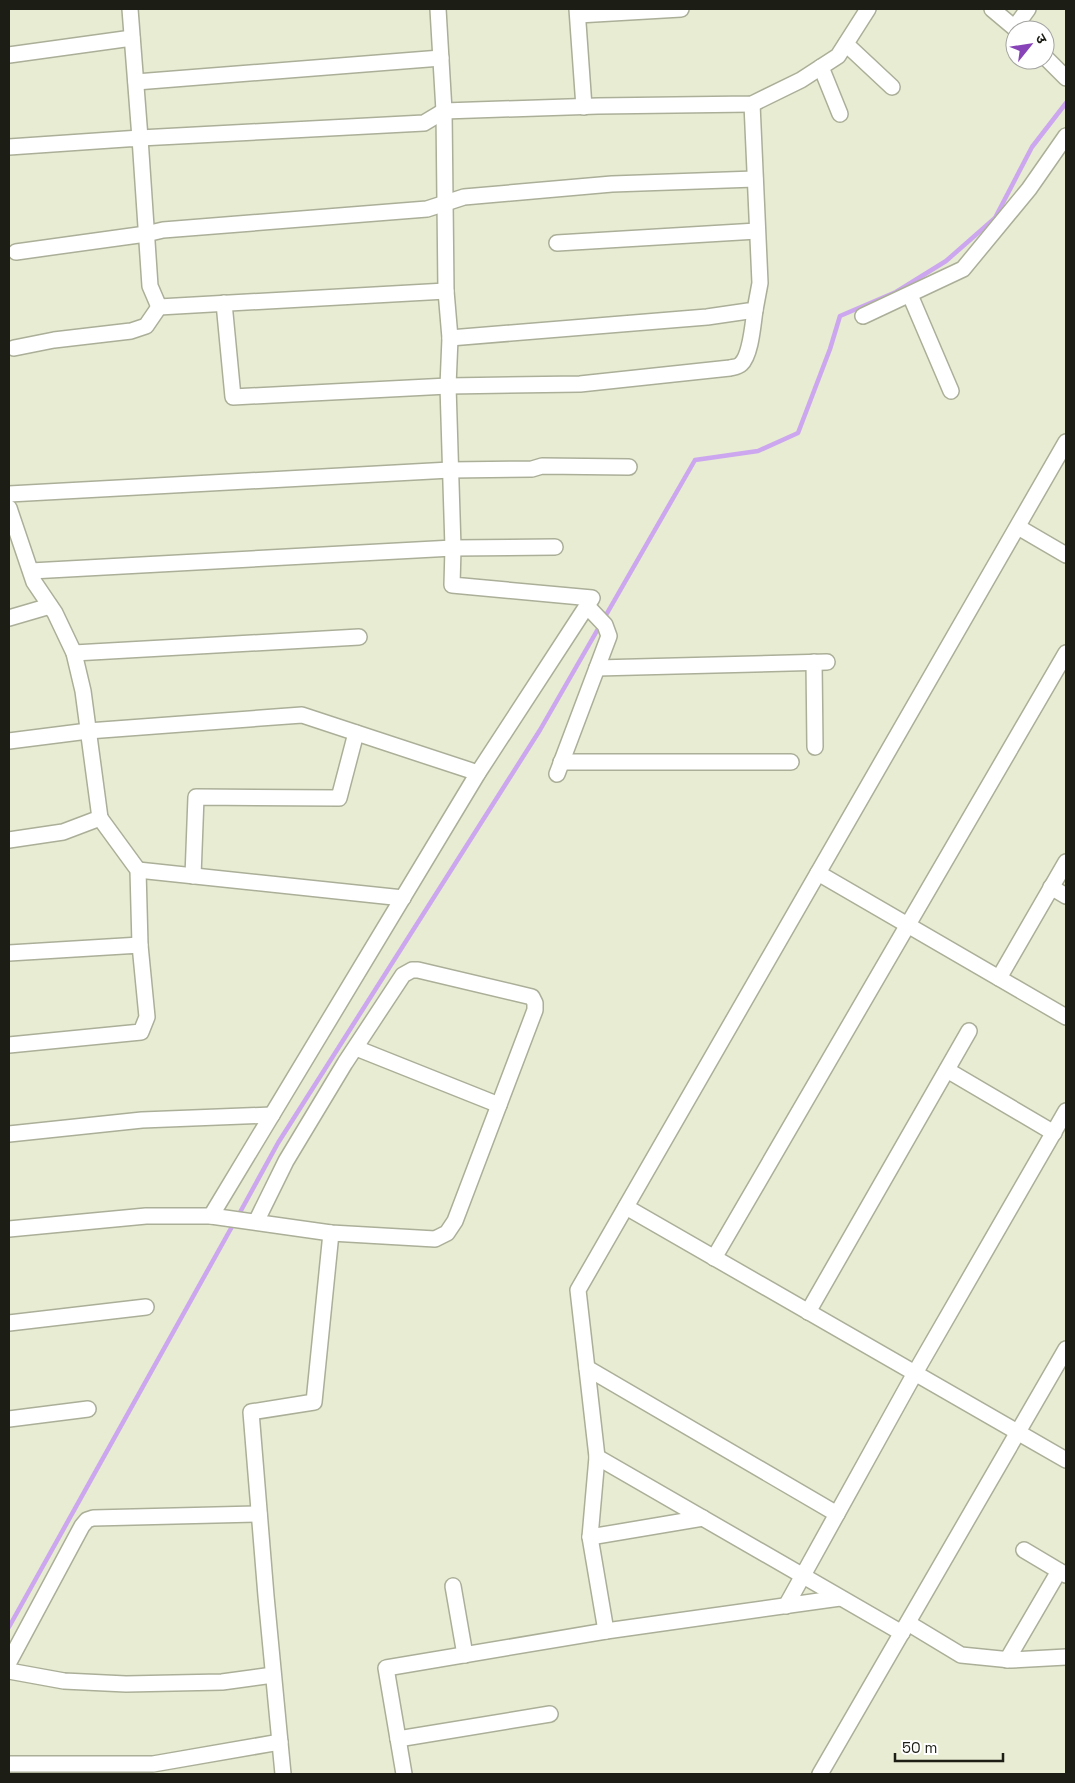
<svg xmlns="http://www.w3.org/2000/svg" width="1075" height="1783" font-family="'Space Grotesk','Noto Sans Devanagari',sans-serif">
<rect width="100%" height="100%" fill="#e7ecd3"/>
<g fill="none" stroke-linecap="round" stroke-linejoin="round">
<!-- stream -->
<g stroke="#cca6ef" stroke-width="4.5">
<polyline points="238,1216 278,1143 540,730 695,460 758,451 798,433 830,349 840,316 896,292 946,261 995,218 1032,147 1066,103"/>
<polyline points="9,1627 234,1223"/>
</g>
<!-- minor casing -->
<g stroke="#abaf98" stroke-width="18">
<g id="minor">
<polyline points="130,9 140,138 424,123 444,111 598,106 752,104 801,80 838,56 868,9"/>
<polyline points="577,9 584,107"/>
<polyline points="992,9 1017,30"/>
<polyline points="578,15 681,9"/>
<polyline points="1015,27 1028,9"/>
<polyline points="846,44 892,87"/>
<polyline points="9,55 132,38"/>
<polyline points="1045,57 1066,78"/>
<polyline points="821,67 840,114"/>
<polyline points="136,82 441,58"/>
<polyline points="9,147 140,138 150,286 159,307"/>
<polyline points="557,243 757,231"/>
<polyline points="16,252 146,234 163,230 427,209 464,197 612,184 755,179"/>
<polyline points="910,295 951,391"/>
<path d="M224,303L233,397L448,386L580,384L730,368C734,367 738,367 741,364C751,355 753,323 755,310"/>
<polyline points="159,307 446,291"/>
<polyline points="863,316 963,269 1029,189 1066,136"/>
<polyline points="450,338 707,317 755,310 760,283 752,104"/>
<polyline points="14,348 54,340 131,331 146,326 159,307"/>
<polyline points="9,494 450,470 532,469 542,466 629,467"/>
<polyline points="9,508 34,582 55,613 74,653 83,691 100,818 63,832 9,840"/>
<polyline points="1018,527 1066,555"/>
<polyline points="31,571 453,548 555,547"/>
<polyline points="9,618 50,606"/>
<polyline points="74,653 359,637"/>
<polyline points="814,662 815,747"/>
<polyline points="597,668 827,662"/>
<polyline points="9,741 88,731 302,715 478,773"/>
<polyline points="561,762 791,762"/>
<polyline points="557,774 609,636 605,625 587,606"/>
<polyline points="100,818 138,870 140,945"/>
<polyline points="138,870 403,898"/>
<polyline points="818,873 1066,1017"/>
<polyline points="193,876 196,797 339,798 356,733"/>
<polyline points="1051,887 1066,896"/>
<polyline points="9,953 140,945 147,1017 141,1032 9,1045"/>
<polyline points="999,978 1066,862"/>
<polyline points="356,1048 499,1105"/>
<polyline points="947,1070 1054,1133"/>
<polyline points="9,1134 142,1120 272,1115"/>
<polyline points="626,1207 1066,1460"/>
<polyline points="211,1216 478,773 592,598 452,585 453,548 448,386 450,338 446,291 444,111 438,9"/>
<polyline points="9,1229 146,1216 211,1216 331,1233 435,1239 447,1233 455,1221 535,1010 535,1003 532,997 418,970 412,970 403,975 345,1063 286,1161 256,1222"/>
<polyline points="714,1258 1066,653"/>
<polyline points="808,1312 969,1031"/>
<polyline points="9,1323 146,1307"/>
<polyline points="587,1368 837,1514"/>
<polyline points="9,1419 88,1409"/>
<polyline points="597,1457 902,1633"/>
<polyline points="590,1537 703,1518"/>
<polyline points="1024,1550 1066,1575"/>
<polyline points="453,1586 465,1655"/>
<polyline points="786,1606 915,1373 1066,1111"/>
<polyline points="908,1623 961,1655 1011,1660 1066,1657"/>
<polyline points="606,1631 590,1537 597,1457 578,1290 1066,442"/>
<polyline points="1007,1660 1059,1571"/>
<polyline points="9,1662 82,1526 87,1520 93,1518 259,1514"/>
<polyline points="9,1671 64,1681 126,1684 222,1682 273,1675"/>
<polyline points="398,1739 550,1714"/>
<polyline points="9,1764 153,1764 280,1742"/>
<polyline points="283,1774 266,1596 251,1412 314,1402 331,1233"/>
<polyline points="404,1774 386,1668 606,1631 840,1598"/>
<polyline points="820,1774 1066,1349"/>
</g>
</g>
<!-- minor -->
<use href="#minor" stroke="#fff" stroke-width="15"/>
</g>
<!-- border -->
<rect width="1075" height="1783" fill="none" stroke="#1c1e15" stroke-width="20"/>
<!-- north arrow -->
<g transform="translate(1030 45) rotate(60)"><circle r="24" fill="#ffffff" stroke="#a4a5a1"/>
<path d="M0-4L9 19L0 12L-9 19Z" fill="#8743b7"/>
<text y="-8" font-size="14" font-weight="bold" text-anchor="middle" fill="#1c1e15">उ</text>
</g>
<!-- scale -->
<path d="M895 1753v8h108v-8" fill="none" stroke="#1c1e15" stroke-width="2.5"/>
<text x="902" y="1753" font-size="15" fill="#1c1e15" stroke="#ffffff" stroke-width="4" paint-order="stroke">50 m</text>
</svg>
